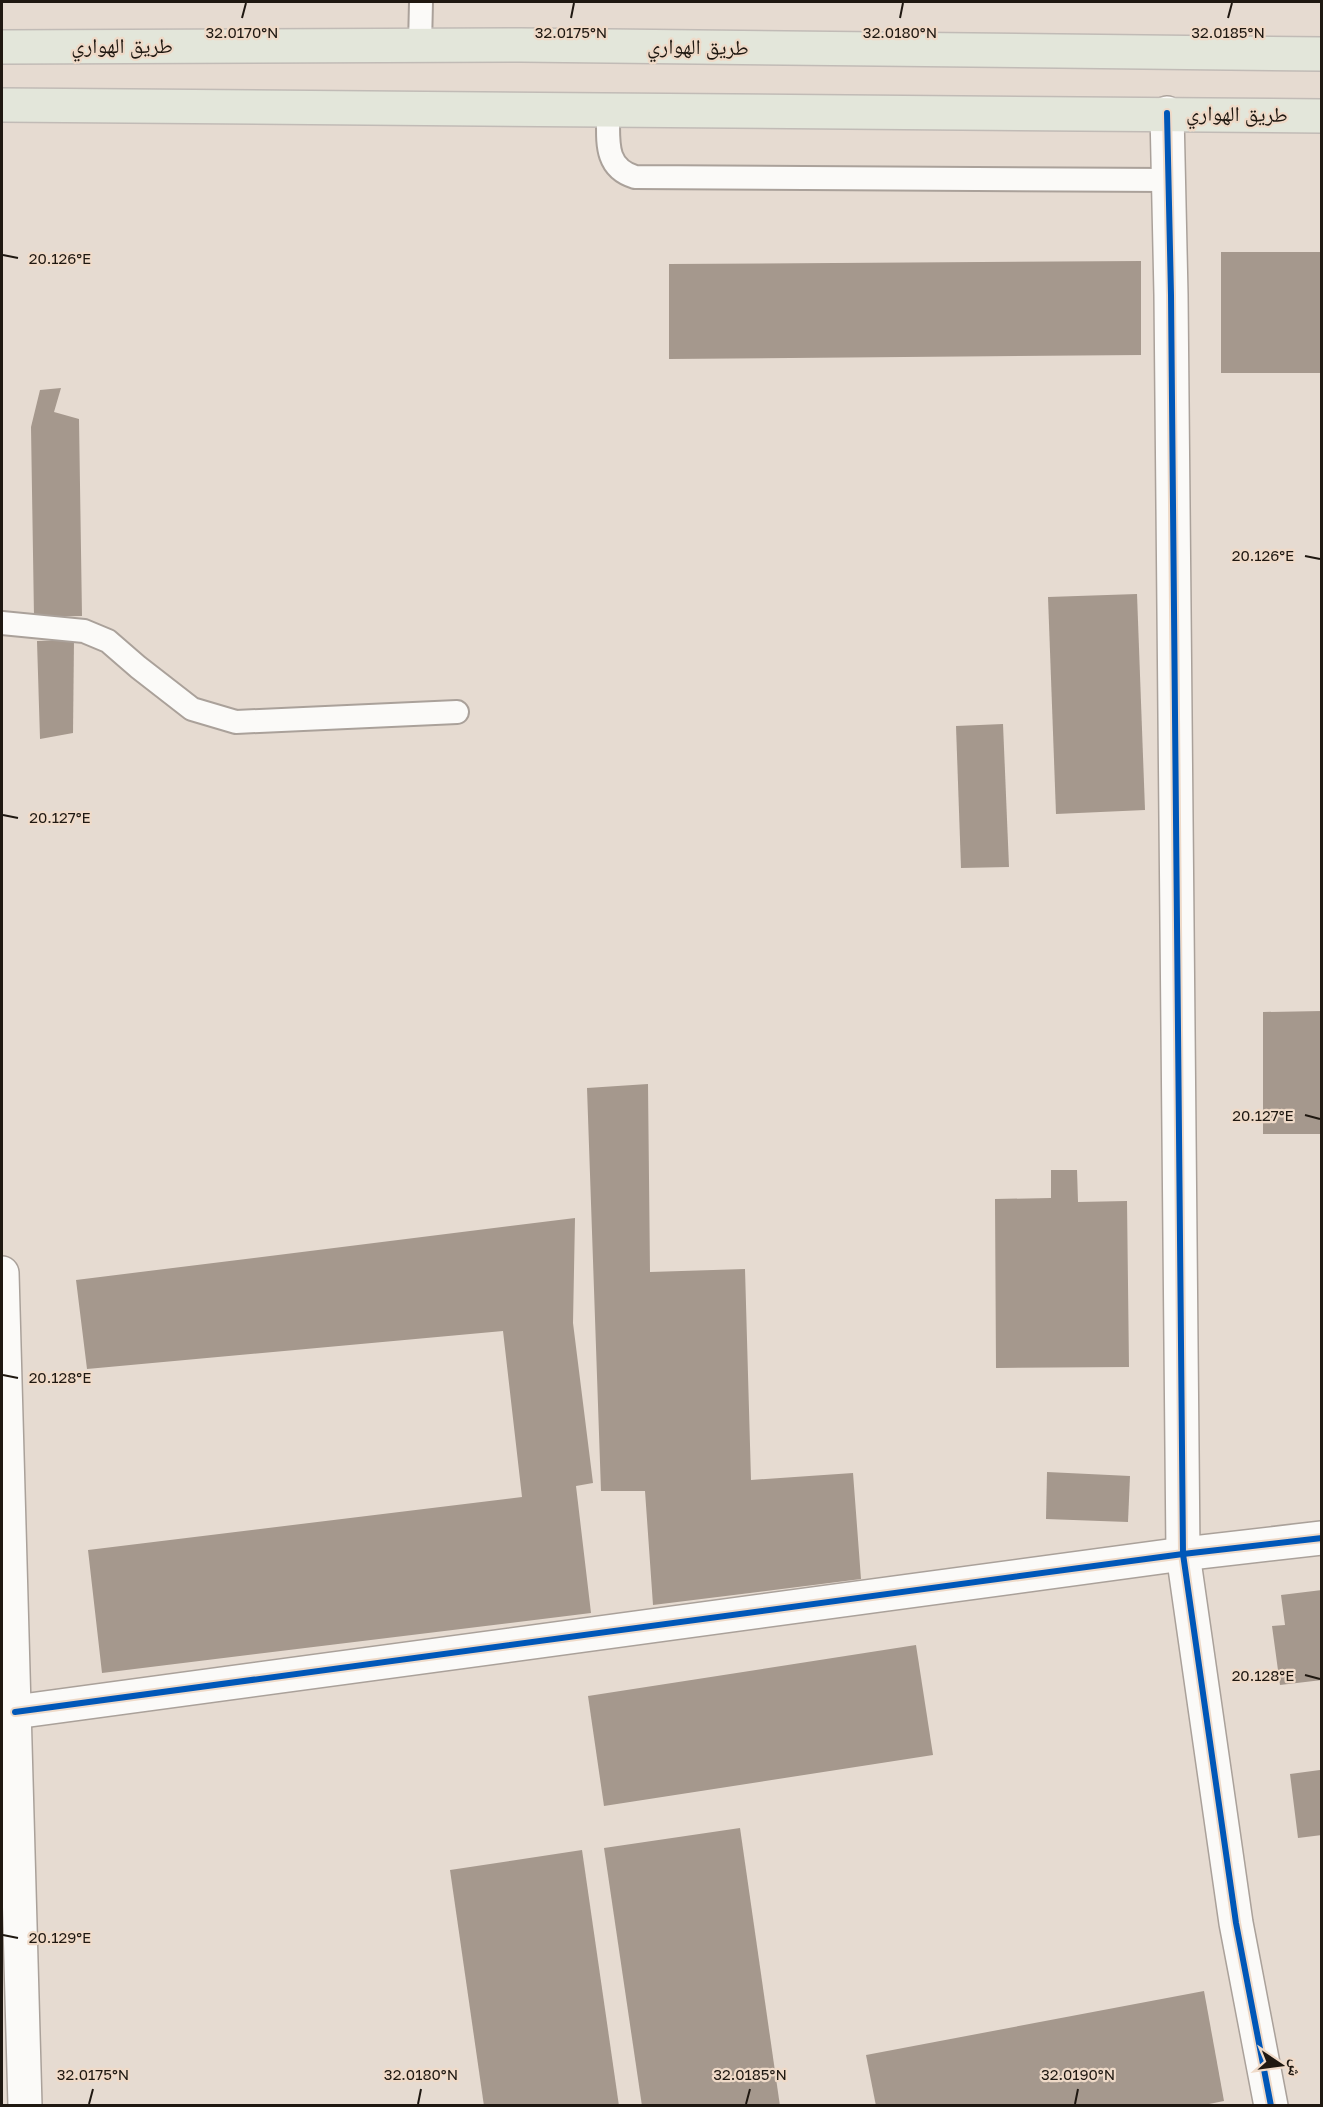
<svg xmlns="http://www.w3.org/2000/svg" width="1323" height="2107" font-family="'Golos Text','Noto Naskh Arabic',sans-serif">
<rect width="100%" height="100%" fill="#e6dbd1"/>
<!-- building -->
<g fill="#a5988d">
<rect x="1221" y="252" width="101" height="121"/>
<polygon points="1141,261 1141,355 669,359 669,264"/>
<polygon points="61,388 54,412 79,419 82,616 34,617 31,427 40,390"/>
<polygon points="1137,594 1145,810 1056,814 1048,597"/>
<polygon points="74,640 73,733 40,739 37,641"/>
<polygon points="1003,724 1009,867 961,868 956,726"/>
<polygon points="1322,1011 1322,1134 1263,1134 1263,1012"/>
<polygon points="648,1084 650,1272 745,1269 751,1480 853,1473 861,1579 653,1605 645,1491 601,1491 587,1088"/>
<polygon points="1051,1170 1077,1170 1078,1202 1127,1201 1129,1367 996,1368 995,1199 1051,1198"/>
<polygon points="575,1218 573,1323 593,1483 576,1486 591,1613 102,1673 88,1550 522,1497 503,1331 87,1369 76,1280"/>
<polygon points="1047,1472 1130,1476 1128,1522 1046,1519"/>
<polygon points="1322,1590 1322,1680 1280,1685 1272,1626 1285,1625 1281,1595"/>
<polygon points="916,1645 933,1755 604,1806 588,1696"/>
<polygon points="1320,1770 1322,1835 1298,1838 1290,1774"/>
<polygon points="740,1828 780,2106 642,2106 604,1848"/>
<polygon points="582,1850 619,2106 484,2106 450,1870"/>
<polygon points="1204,1991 1224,2101 1199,2106 876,2106 866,2055"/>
</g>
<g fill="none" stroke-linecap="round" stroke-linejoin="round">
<!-- service casing -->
<g stroke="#aaa19a" stroke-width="26">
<g id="service">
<polyline points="420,45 421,2"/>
<path d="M608,109C609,137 602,167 635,177L1168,180"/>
<polyline points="2,623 84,631 108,641 138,667 192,709 236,722 457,712"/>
</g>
</g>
<!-- minor casing -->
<g stroke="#aaa19a" stroke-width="36">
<g id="minor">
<polyline points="1167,113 1171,295 1183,1554 1236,1923 1271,2106"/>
<polyline points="2,1273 25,2106"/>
<polyline points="15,1712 1183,1554 1322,1538"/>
</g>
</g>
<!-- trunk casing -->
<g stroke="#c1bbb6" stroke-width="36">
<g id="trunk">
<polyline points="2,47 521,45 1322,54"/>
<polyline points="2,105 1322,116"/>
</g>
</g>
<!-- service -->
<use href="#service" stroke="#fbfaf8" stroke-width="22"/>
<!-- minor -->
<use href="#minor" stroke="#fbfaf8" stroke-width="33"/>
<!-- trunk -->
<use href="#trunk" stroke="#e3e6da" stroke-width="33"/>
<!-- cycleway casing -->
<g stroke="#efdac8" stroke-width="10">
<g id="cycleway">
<polyline points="1167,113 1171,295 1183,1554 1236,1923 1271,2106"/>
<polyline points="15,1712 1183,1554 1322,1538"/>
</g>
</g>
<!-- cycleway -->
<use href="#cycleway" stroke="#0057b8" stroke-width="6"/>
</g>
<!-- ticks -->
<path fill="none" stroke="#1f1811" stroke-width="2" d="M242,18L246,3M571,18L574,3M900,18L903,3M1228,18L1232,3M3,255L18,258M1305,556L1320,559M3,815L18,818M1305,1115L1320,1119M3,1375L18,1378M1305,1675L1320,1679M3,1935L18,1938M89,2104L93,2089M418,2104L421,2089M746,2104L750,2089M1075,2104L1078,2089"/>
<g text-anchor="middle" stroke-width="4.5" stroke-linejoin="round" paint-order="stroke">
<!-- street labels -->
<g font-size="21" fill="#1f1811" stroke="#efdac8">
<text x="122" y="53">طريق الهواري</text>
<text transform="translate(698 47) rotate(1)" y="7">طريق الهواري</text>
<text transform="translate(1237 114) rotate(1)" y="7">طريق الهواري</text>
</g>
</g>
<g font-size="15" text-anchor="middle" fill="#1f1811" stroke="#efdac8" stroke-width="4.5" stroke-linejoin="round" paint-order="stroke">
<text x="571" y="38">32.0175°N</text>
<text x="900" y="38">32.0180°N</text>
<text x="1228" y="38">32.0185°N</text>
<text x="242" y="38">32.0170°N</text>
<text x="60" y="264">20.126°E</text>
<text x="1263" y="561">20.126°E</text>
<text x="60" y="823">20.127°E</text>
<text x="1263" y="1121">20.127°E</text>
<text x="60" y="1383">20.128°E</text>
<text x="1263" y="1681">20.128°E</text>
<text x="60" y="1943">20.129°E</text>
<text x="93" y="2080">32.0175°N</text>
<text x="421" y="2080">32.0180°N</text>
<text x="750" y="2080">32.0185°N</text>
<text x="1078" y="2080">32.0190°N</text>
</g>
<!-- border -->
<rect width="1323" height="2107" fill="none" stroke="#1f1811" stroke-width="6"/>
<!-- north arrow -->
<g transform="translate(1281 2065) rotate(103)" stroke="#efdac8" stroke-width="4.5" paint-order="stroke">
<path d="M0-4.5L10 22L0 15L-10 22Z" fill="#1f1811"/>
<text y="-9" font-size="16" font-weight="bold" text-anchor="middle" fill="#1f1811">ش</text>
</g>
</svg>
